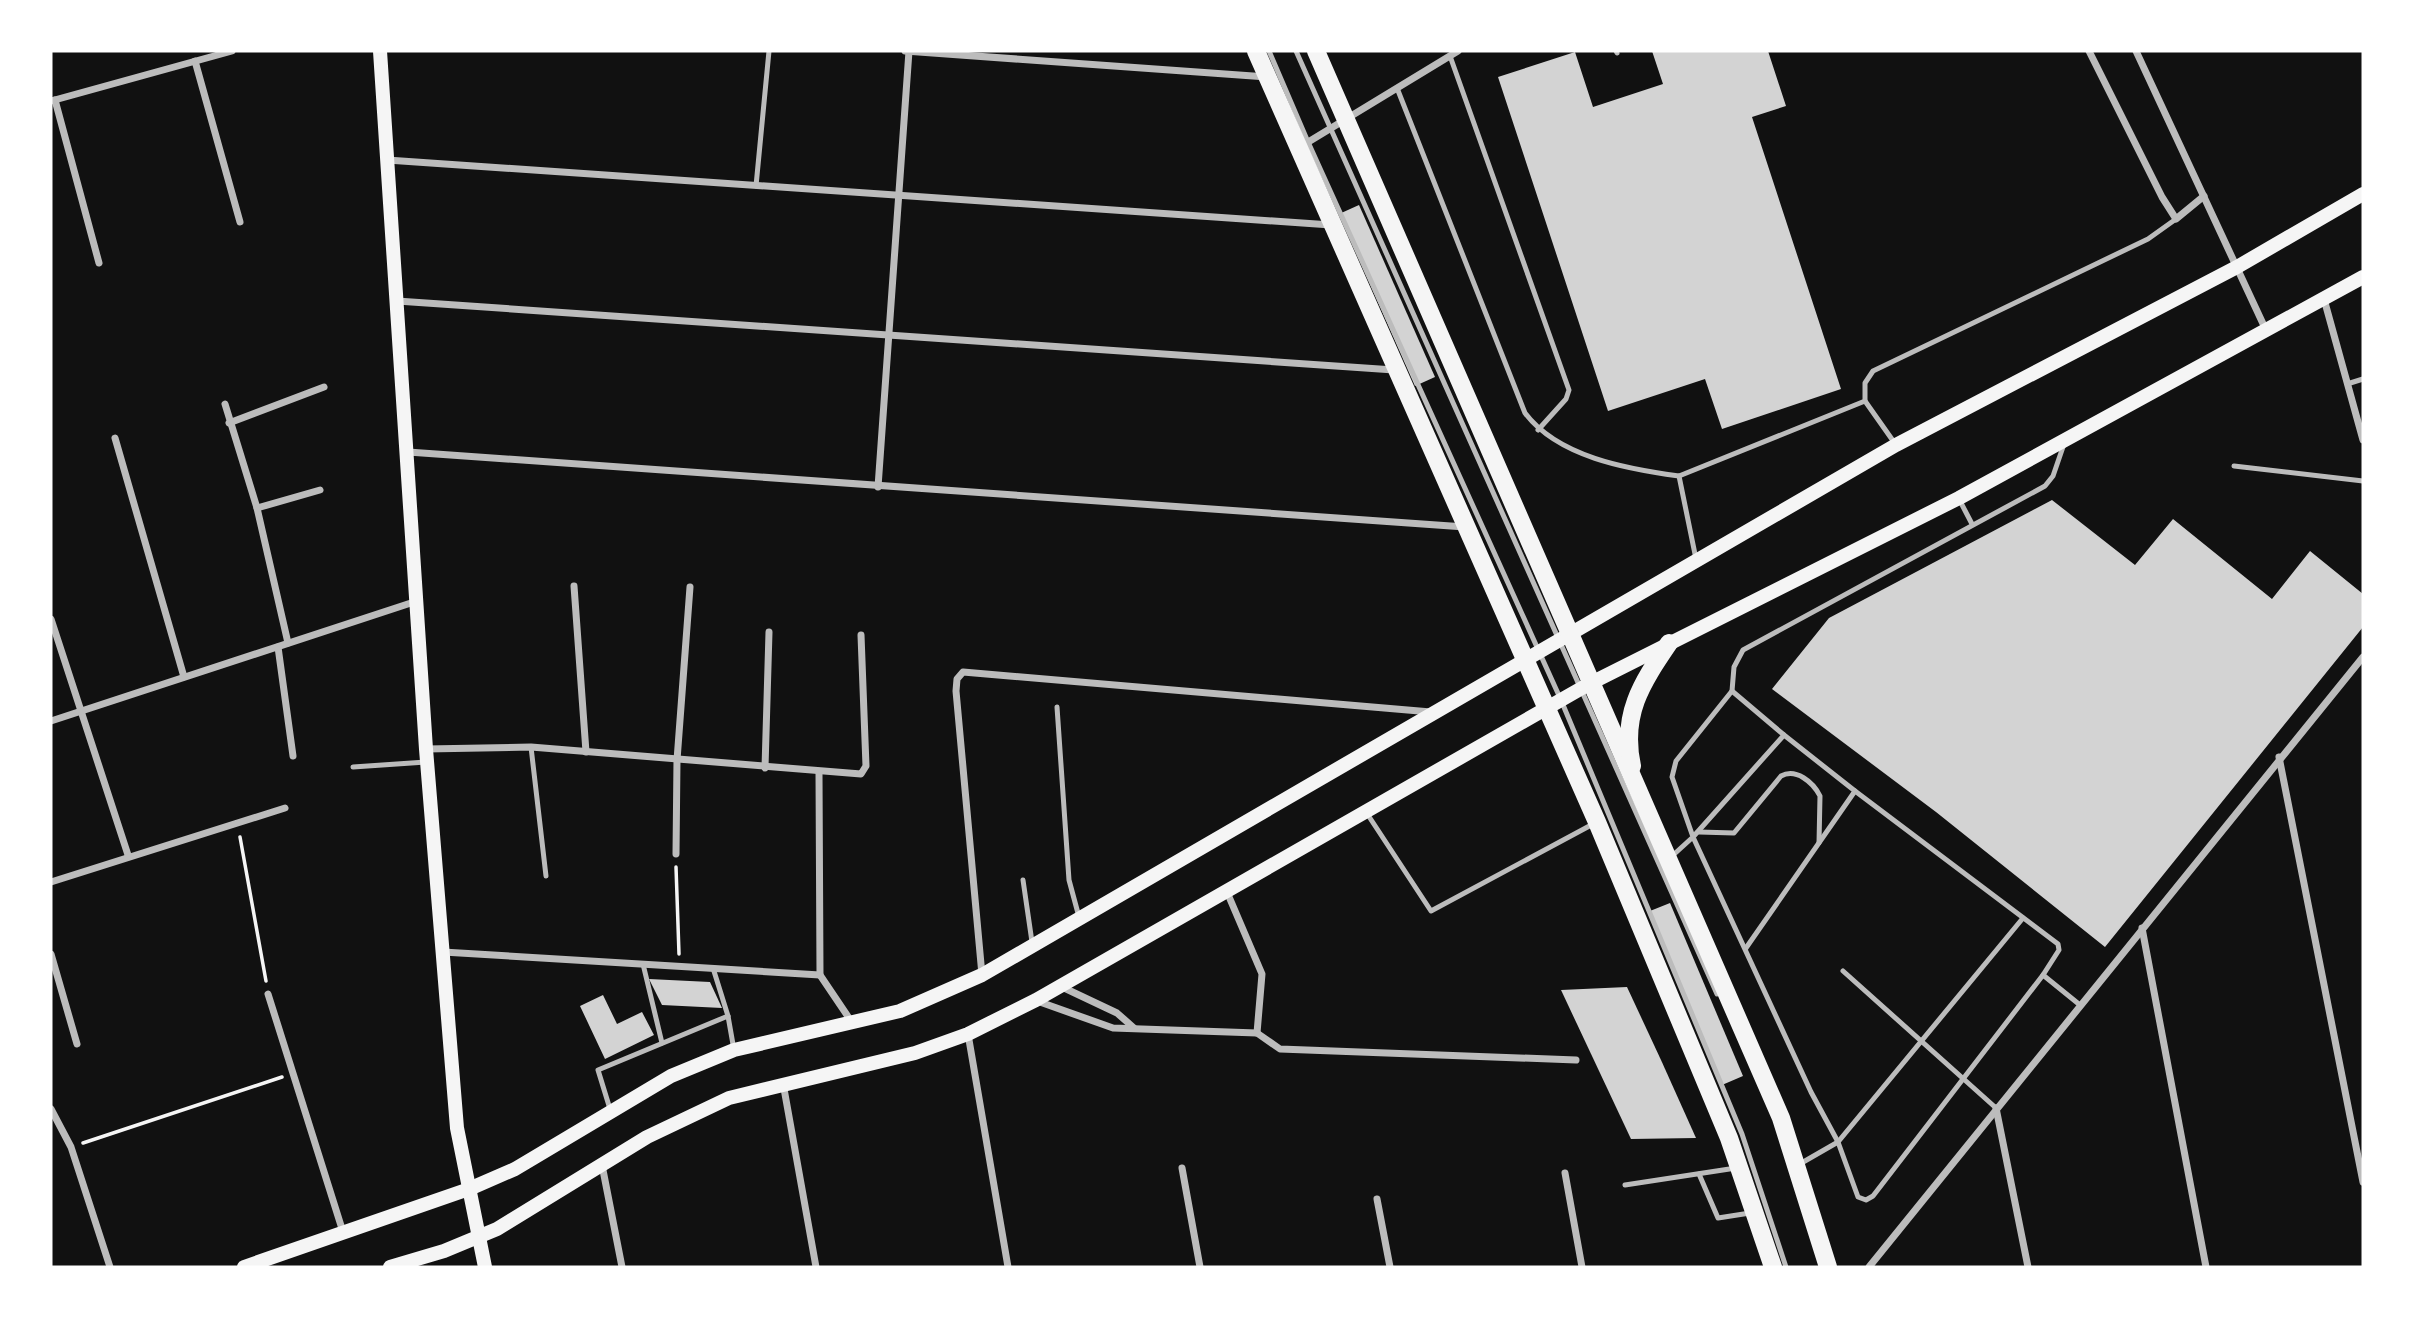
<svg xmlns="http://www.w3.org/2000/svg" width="2414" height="1318" font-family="'Noto Serif',serif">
<rect width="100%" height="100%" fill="#111"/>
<!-- building -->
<g fill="#d3d3d3">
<polygon points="1652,51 1768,51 1786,106 1752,117 1841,389 1722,429 1705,379 1608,411 1498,77 1575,52 1593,107 1663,84"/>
<polygon points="1359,205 1435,377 1415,386 1339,214"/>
<polygon points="2052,500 2135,565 2173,519 2272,599 2310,551 2363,594 2363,627 2105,947 1936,812 1772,689 1829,618"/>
<polygon points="1670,903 1743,1076 1722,1085 1650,911"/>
<polygon points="649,979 710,982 722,1008 662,1005"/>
<polygon points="1627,987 1661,1060 1696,1138 1631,1139 1561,990"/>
<polygon points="603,995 617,1024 642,1012 654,1035 605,1059 580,1006"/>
</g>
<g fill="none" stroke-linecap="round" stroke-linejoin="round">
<!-- path -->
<g stroke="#f5f5f5" stroke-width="3.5">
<polyline points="240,837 266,981"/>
<polyline points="676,867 679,954"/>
<polyline points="83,1143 282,1077"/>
</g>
<!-- service -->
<g stroke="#bcbcbc" stroke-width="5">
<polyline points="1269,51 1308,142 1561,700 1742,1134 1786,1267"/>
<polyline points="1296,51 1717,994"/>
<polyline points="1616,51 1617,53"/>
<polyline points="1450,56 1569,390 1566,399 1538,430"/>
<path d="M1397,88L1525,413C1558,457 1627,469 1679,476L1865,401V383L1873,371L2148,239L2176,219"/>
<polyline points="756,186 769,51"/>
<polyline points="2347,384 2363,379"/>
<polyline points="1865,401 1896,445"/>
<polyline points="2234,466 2363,481"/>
<polyline points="1679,476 1696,559"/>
<polyline points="1959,499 1972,524"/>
<polyline points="1732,691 1734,667 1743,650 2045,486 2053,476 2064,444"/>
<polyline points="1057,707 1069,880 1079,917"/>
<polyline points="531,747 546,876"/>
<polyline points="353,767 426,762"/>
<polyline points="1855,791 2058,944 2059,950 2043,975 2080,1005"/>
<polyline points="1366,812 1431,911 1595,823"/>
<path d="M1699,832L1734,833L1781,776C1796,768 1813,782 1820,796L1819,843"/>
<polyline points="1671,857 1693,837 1784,735 1732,691 1676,761 1672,777 1693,837 1811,1092 1838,1142 1858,1197 1866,1200 1873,1196 2043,975"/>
<polyline points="1023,880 1032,942"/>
<polyline points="1746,948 1855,791 1784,735"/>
<polyline points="643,964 662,1043"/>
<polyline points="713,968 728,1016 734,1050"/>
<polyline points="1843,971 1996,1108"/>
<polyline points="610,1109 598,1070 728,1016"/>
<polyline points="1798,1165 1838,1142 2023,918"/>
<polyline points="1699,1174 1718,1218 1750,1213"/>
<polyline points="1625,1185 1736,1168"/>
</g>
<!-- minor -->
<g stroke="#bcbcbc" stroke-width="7">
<polyline points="905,51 1267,77"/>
<polyline points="2089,51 2162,197 2176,219 2204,196"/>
<polyline points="2136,51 2265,328"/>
<polyline points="195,61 240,222"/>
<polyline points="55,100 99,263"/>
<polyline points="51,101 232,51"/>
<polyline points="1300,147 1458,51"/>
<polyline points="387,160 1331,225"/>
<polyline points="2324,299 2363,440"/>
<polyline points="397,301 1394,370"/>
<polyline points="225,404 257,508 288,643"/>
<polyline points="229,423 324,387"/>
<polyline points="115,438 184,677"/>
<polyline points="408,452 1465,527"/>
<polyline points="878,487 909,51"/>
<polyline points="257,508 320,490"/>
<polyline points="574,586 586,752"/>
<polyline points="51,619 128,855"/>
<polyline points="278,647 293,756"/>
<polyline points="51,721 417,601"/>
<polyline points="426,749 531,747 861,774 866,766 861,635"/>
<polyline points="2279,757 2363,1182"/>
<polyline points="765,768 769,632"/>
<polyline points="819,773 820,975 851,1021"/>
<polyline points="676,854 677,760 690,587"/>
<polyline points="51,882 285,808"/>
<polyline points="1227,892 1262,974 1257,1033"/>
<polyline points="2142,928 2206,1267"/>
<polyline points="443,952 820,975"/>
<polyline points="51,954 77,1044"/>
<polyline points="982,975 956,691 957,679 963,672 1431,712"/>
<polyline points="1062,987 1117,1013 1134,1028"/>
<polyline points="268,994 343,1232"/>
<polyline points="1037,1001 1113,1028 1257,1033 1280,1049 1576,1060"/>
<polyline points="968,1034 1008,1267"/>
<polyline points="783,1083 816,1267"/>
<polyline points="1996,1108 2028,1267"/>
<polyline points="51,1109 71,1147 110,1267"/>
<polyline points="602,1165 622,1267"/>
<polyline points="1182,1168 1200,1267"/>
<polyline points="1565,1173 1582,1267"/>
<polyline points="1377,1199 1390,1267"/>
<polyline points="1869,1267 2363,657"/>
</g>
<!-- secondary -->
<g stroke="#f5f5f5" stroke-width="14">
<polyline points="380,51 426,749 457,1128 485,1267"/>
<polyline points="244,1267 469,1189 515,1169 671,1076 734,1050 900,1011 982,975 1896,445 2237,267 2363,194"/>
<polyline points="390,1267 444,1251 497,1229 647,1137 729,1098 915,1053 968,1034 1036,1000 1589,684 1959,498 2363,277"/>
</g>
<!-- primary -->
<g stroke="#f5f5f5" stroke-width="18">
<polyline points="1256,51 1597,822 1729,1138 1773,1267"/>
<polyline points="1316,51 1781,1118 1828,1267"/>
<path d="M1632,766C1621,715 1641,684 1669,643"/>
</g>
</g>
<!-- border -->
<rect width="2414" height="1318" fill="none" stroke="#ffffff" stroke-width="105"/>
</svg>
